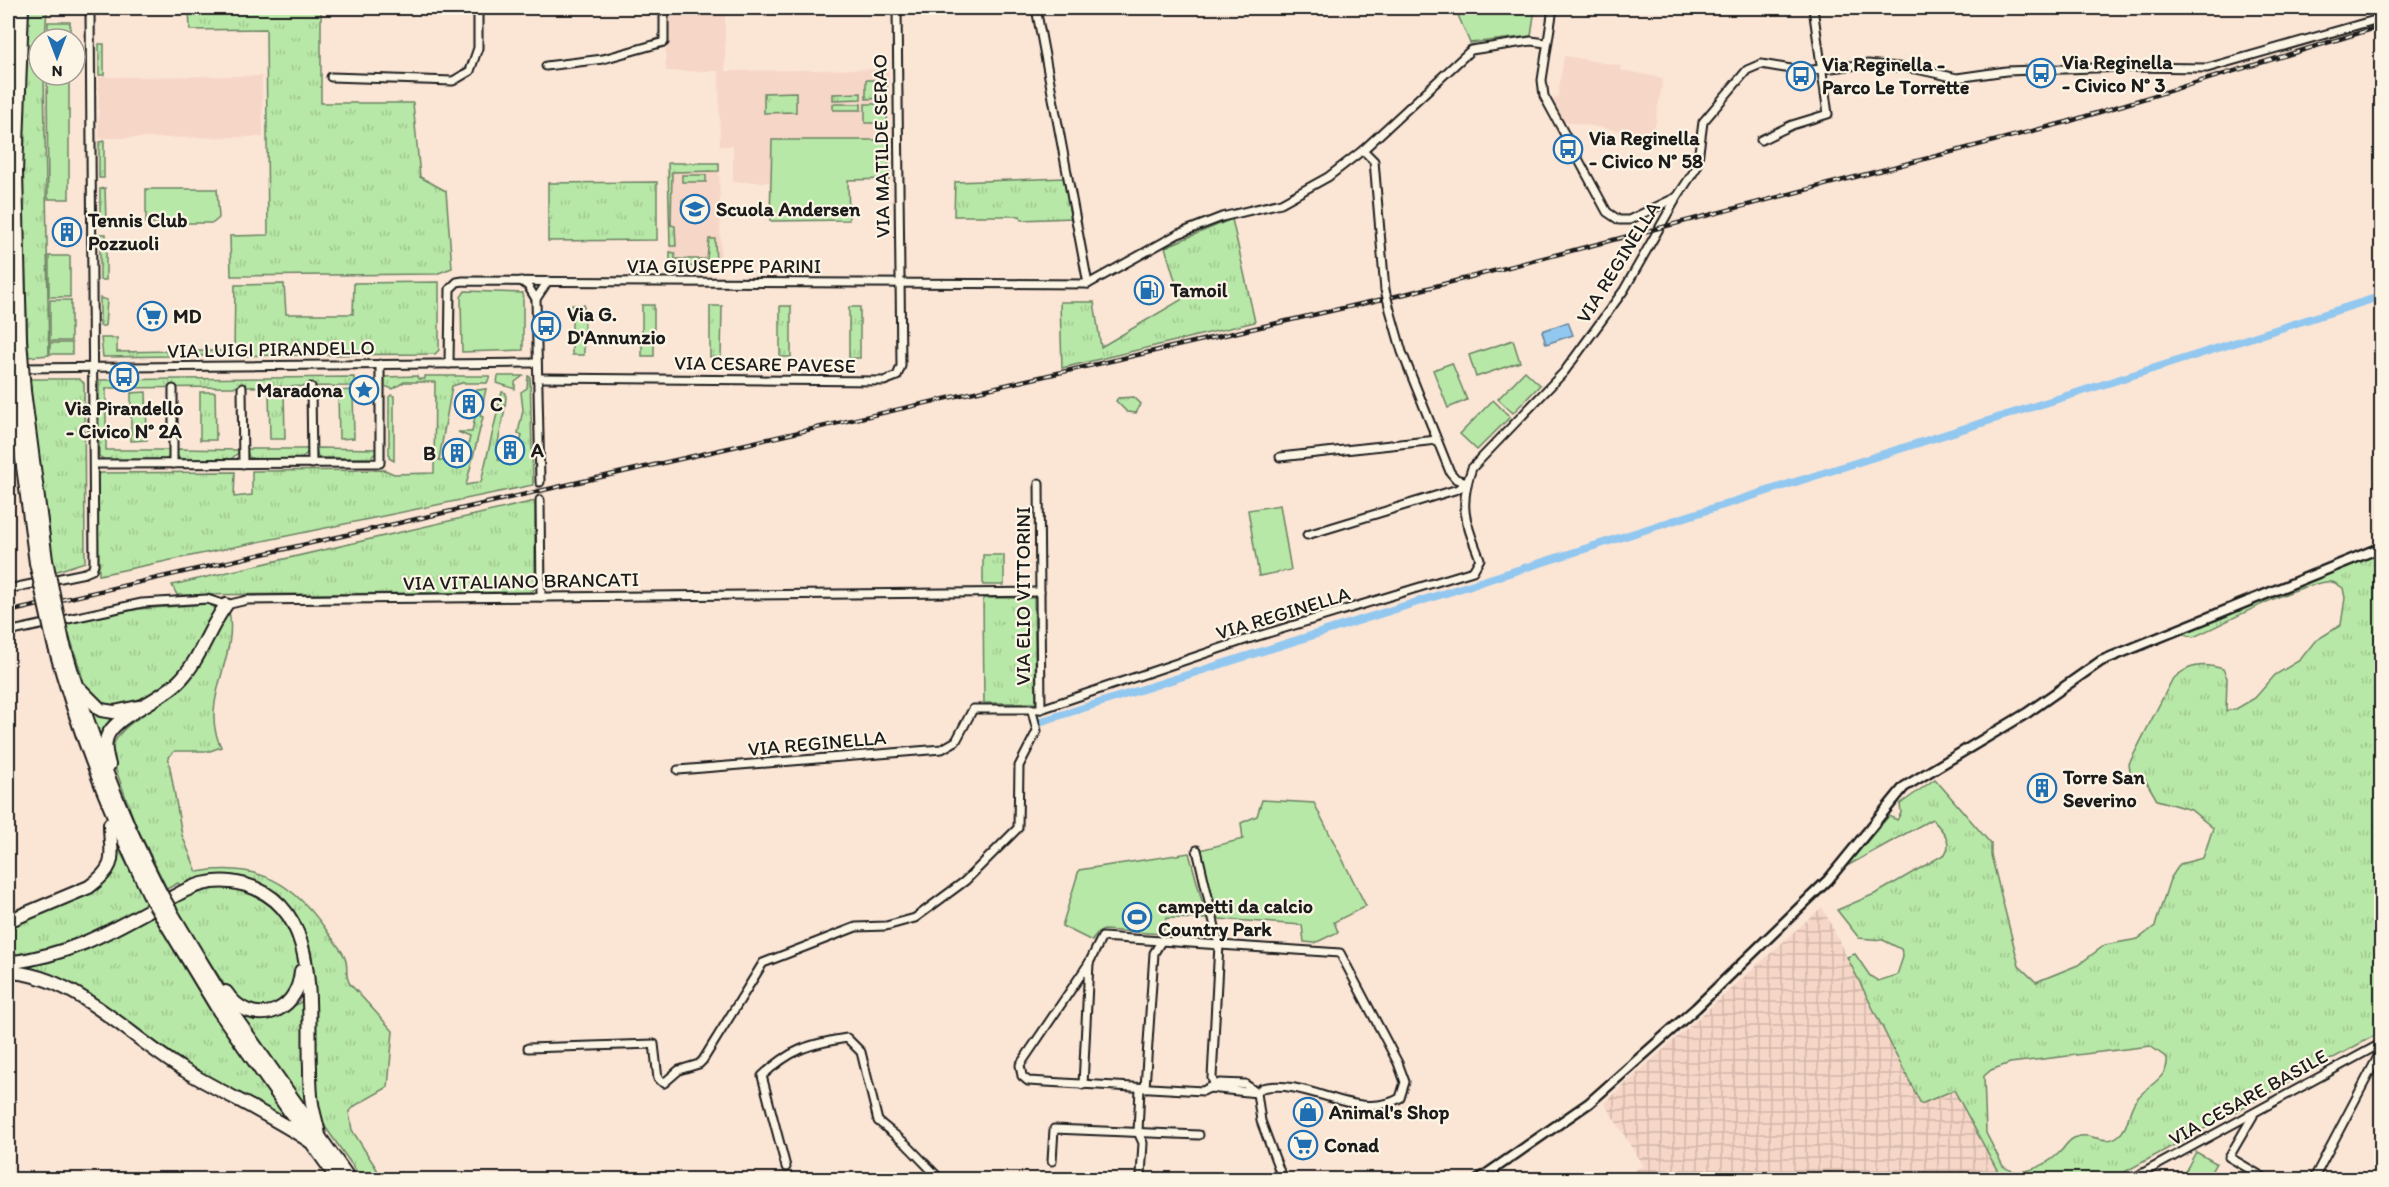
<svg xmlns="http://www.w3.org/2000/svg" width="2389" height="1187" font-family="Itim,sans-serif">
<defs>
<pattern id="industrial-grid" width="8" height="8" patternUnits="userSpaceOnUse" patternTransform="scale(1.5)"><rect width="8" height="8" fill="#f6d6c7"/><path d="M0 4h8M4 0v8" fill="none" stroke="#d2b7aa"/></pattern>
<pattern id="grass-tufts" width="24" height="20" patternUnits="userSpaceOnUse" patternTransform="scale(1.5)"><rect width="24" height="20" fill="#b8e8a7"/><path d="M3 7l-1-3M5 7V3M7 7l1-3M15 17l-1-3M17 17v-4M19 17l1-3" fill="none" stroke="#9ec68f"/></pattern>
</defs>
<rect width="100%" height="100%" fill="#fbe5d5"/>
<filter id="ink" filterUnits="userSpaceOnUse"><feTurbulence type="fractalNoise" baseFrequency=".0167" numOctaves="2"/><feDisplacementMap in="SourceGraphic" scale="12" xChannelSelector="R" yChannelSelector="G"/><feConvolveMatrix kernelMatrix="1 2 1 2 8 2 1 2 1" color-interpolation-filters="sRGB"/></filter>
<g filter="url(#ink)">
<!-- built -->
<g fill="#f6d6c7">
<polygon points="666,8 725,8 725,71 888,69 889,179 848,180 849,220 770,221 769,182 733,182 733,146 720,146 719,71 666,71"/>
<polygon points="1564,56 1621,66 1620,70 1663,78 1653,136 1561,121 1551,102 1558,96"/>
<polygon points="262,76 263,137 99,138 99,77"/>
<polygon points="668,163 719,163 721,267 670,266"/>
</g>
<!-- industrial -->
<polygon fill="url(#industrial-grid)" points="1822,907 1921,1104 1954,1090 2002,1179 1617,1179 1644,1166 1604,1103"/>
<!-- grass -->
<g fill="url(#grass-tufts)" stroke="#6a8262" stroke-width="1.5" fill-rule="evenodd">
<polygon points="28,8 47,8 45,39 39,39 39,75 44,75 49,355 28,357 22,163"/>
<polygon points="189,8 321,8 321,103 413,103 420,177 446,191 452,268 436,274 231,276 230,236 268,235 266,29 190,30"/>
<rect x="99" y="44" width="5" height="31"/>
<polygon points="866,80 887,80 887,98 866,99"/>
<polygon points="796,92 796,112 764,113 764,93"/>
<polygon points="861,93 861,99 833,100 833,94"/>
<rect x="833" y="104" width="28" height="6"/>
<rect x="865" y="104" width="22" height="19"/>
<polygon points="104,141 104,178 99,178 99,142"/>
<polygon points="668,163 719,163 719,171 672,172 671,225 675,226 676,246 670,246"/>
<rect x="682" y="175" width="24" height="7"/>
<polygon points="1065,178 1072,218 1021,220 1020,216 954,216 955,182"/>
<polygon points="657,182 657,240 548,241 548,183"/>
<polygon points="105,188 106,223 100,223 100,189"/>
<rect x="682" y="200" width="25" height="12"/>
<polygon points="1232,219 1255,322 1062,368 1060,302 1094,302 1101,347 1181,300 1165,247"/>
<rect x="100" y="234" width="6" height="46"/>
<polygon points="709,239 715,239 716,267 670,266 670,252 675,253 675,259 707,259"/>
<polygon points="439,282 439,350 435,354 189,356 189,351 234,351 235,285 284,284 286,314 353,314 354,283"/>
<polygon points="100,298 107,300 105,326 100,326"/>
<rect x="572" y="305" width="12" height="50"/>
<rect x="642" y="305" width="12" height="51"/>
<polygon points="710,306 722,306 721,357 710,357"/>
<rect x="780" y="306" width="11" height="51"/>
<rect x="849" y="307" width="11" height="51"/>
<polygon points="101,338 117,338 117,352 174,351 174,356 103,357"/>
<path d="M417,376L418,379H425V376H490L487,383H462L452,386L439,460L463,466L470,437L458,432H472L479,396L463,392L486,389L480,416L483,417L466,485L481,482L502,392L506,393C506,413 501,425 498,443L502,444L498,460L516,463L522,435L518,433L523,410L521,392L527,388L528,376L530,377L533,485L99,575L97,473L235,472L234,497L252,495V471L385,470L394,474L434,473L435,382H404L393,389L384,386V377Z"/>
<polygon points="498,376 523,376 515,382 515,389 497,383"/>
<polygon points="354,377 354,386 106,388 106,450 170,450 169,457 165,460 105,460 99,456 99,380"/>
<polygon points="30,379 79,379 84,383 85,562 54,572 33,424"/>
<polygon points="353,390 354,438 339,439 338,391"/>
<polygon points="269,391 284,391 285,439 270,439"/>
<polygon points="146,392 147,440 131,441 131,393"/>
<polygon points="200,392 215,392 216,440 200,440"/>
<polygon points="391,395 394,396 394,461 389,458 389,397"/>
<polygon points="1134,397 1141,404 1136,413 1127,412 1116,401 1118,398"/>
<polygon points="316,448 377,449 377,452 370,458 324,458 318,457"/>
<polygon points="176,449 238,450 238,453 231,459 181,459 176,455"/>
<polygon points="246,449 308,449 308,452 301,459 255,459 249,457"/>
<polygon points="535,501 535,588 532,592 177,595 172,585"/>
<path d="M2381,549V1032L2112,1179H2002L1954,1090L1921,1104L1847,957L1855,954L1870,976L1878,981L1897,975L1903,957L1901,949L1883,940L1859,938L1837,910L1877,893L1945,854C1954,841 1941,829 1932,819L1845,867L1889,816L1897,820L1901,813L1900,804L1935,779L1991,844V855L2019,966L2036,982L2078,965L2105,945L2138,939L2155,926L2170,879L2180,864L2203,858L2213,828L2191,810L2157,800L2143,776L2131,777L2129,764L2172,680C2187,665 2203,662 2223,669L2227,678L2226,711L2236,709L2255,698L2275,675L2300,660L2315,641L2341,625L2345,598L2343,588C2337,584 2334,581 2326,582C2289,587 2230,621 2193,637L2179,632ZM2150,1046L2167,1058C2169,1079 2148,1084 2136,1100C2127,1111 2130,1127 2118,1136C2104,1147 2089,1130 2074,1138C2067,1141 2064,1149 2058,1154C2045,1166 2019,1179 2003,1166L1986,1133L1984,1076L1991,1070L2010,1063Z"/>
<rect x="983" y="555" width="21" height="30"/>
<polygon points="983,598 1034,598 1036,703 984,703"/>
<path d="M208,604L216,608L215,612C185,667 174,696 107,708L86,689L66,624L139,609Z"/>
<path d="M229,611C239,658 198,701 221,747L210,751H175L168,757L182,835L197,872C257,862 293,882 327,931C332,939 342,949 345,958C349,967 344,975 350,984L393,1031L388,1087L356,1105L349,1112L352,1130L383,1179H362L326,1128L318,1111L312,957C300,893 242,855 181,886L178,883L167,889L135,823L112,759C106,723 169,707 190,680C205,660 211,629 229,611Z"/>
<polygon points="90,712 112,720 99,740"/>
<path d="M117,846L149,905C104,930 59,949 8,957V925L82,894L116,857Z"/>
<path d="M224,887C262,892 295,918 298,958C299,965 300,975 297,982C294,990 286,998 281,1005L252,1009L233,998L172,904L201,890Z"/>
<polygon points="154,915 202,996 291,1124 191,1071 80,992 20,969 83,951"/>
<polygon points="303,1001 304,1009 309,1111 238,1013 287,1010"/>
</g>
<!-- green -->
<g fill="#b8e8a7" stroke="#6a8262" stroke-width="1.5">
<polygon points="1455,8 1535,8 1531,36 1470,43"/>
<rect x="48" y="22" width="22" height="11"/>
<polygon points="47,75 69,75 69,199 48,199"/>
<polygon points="772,140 888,140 889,179 848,180 849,220 770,221"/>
<polygon points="146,189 217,189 219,218 213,223 146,223"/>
<rect x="49" y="256" width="21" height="41"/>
<polygon points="465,291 523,293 523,350 462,352 461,297"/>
<rect x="50" y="300" width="21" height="41"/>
<polygon points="1513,340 1520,362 1476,377 1469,355"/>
<rect x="50" y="343" width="22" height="11"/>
<polygon points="1452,363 1467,400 1448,408 1433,370"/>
<polygon points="1525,371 1540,385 1513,413 1498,399"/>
<polygon points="1493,400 1510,417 1477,450 1460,434"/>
<polygon points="1280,505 1291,570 1259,576 1248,510"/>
<polygon points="1262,800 1314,803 1366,906 1334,922 1338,932 1315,943 1304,942 1302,925 1219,919 1200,850 1243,839 1241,823 1257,816"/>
<polygon points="1189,853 1207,919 1166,918 1163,934 1104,930 1097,933 1092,941 1062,926 1079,870"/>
<polygon points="2196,1152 2216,1163 2207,1179 2181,1179"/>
</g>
<!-- water -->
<polygon fill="#92c8f0" stroke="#63839b" stroke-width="1.5" points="1568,322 1573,335 1546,344 1542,331"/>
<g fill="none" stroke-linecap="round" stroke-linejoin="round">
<!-- canal -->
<polyline stroke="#92c8f0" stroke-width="8" points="1039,722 2382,296"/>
<!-- minor-tunnel -->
<polyline stroke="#cebdb0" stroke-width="7" stroke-dasharray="7 3.5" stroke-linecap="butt" points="540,482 540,500"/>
<!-- minor casing -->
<g stroke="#1c1c1c" stroke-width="11">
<g id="minor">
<polyline points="1036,8 1088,284"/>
<polyline points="1553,8 1542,80 1544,96 1607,212 1619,220 1629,220 1677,197 1697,167 1703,122 1747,70 1761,64 1803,71 1868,64 1916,69 1957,78 2006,71 2126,67 2207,68 2382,18"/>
<polyline points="546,66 603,59 664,42 664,8"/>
<polyline points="331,77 453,81 470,71 478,48 478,8"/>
<polyline points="1761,140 1792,125 1828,114 1813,8"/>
<polyline points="1363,150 1374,161 1385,290"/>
<polyline points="521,281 528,286 536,299"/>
<polyline points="1390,310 1402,352 1450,472 1456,479 1467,482"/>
<polyline points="449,364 450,289 457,282 463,281 1088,284 1178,234 1222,217 1281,203 1328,177 1363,150 1471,50 1531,41 1546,43"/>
<polyline points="19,368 535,363"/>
<polyline points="539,378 884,381 897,376 901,366 897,8"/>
<polyline points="311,387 312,464"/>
<polyline points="242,388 243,464"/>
<polyline points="173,389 173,464"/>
<polyline points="1280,457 1437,440"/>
<polyline points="94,464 380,463 380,364"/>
<polyline points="540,482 536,299 548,281"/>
<polyline points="1039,483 1041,709"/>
<polyline points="540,500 541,597"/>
<polyline points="1307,535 1458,489 1467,482"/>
<polyline points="8,589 85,573 92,570 94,564 90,8"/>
<polyline points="8,632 142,603 207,599 226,605 247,600 1040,592"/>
<path d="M678,770L942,749L956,741L973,709H1041L1245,640L1473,571L1480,559C1466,523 1458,507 1472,468L1564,372L1624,290L1677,197"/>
<polyline points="1197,850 1219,944 1212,1078 1214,1084"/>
<polyline points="528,1048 654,1044 658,1079 664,1083 679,1070 699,1064 703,1060 763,963 856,927 886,926 915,918 965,881 1018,828 1019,766 1037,731 1032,711"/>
<polygon points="1220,1083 1245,1084 1257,1093 1209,1088"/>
<polyline points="1083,1085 1089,963"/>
<polyline points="1140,1088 1138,1132 1143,1143 1141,1175"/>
<polyline points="1145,1088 1154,953 1162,940"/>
<path d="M1209,1088L1203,1091L1028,1081L1022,1076L1020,1065L1089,963L1102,937L1340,953L1398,1063L1405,1082L1400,1098C1357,1123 1308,1077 1262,1088L1257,1093L1261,1121L1283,1180"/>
<polyline points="2253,1116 2229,1157 2268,1180"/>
<polyline points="1052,1161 1054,1129 1199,1135"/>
<path d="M786,1167L762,1076C791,1049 809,1044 847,1038L861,1052L878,1121L906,1144L941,1180"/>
<polyline points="2130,1180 2382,1043"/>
<polyline points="2313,1180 2382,1049"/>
</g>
</g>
<!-- tertiary casing -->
<g stroke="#1c1c1c" stroke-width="13">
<polyline id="tertiary" points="1478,1180 1589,1103 1696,1008 1828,880 1904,787 2027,713 2101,661 2382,547"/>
</g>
<!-- trunk casing -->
<g stroke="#1c1c1c" stroke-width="16">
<g id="trunk">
<polyline points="8,100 12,8"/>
<polyline points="8,269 10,340"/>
<polyline points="20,340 16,172 22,8"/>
<polyline points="24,391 46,560"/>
<polyline points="13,392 36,563"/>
<path d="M63,642C88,730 119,813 161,894"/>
<path d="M54,644C79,734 111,817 152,900"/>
<polyline points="79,688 101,710 114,712 138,707"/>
<path d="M109,765C106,753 102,741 111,730C125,712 160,700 178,682C200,661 208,629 226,605"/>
<polyline points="170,910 230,1010 350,1180"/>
<polyline points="161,915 219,1011 338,1180"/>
<path d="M8,921L89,887C120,864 110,856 110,824"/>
<path d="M8,963C82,953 120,925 184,891C203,881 225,879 246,885C322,907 307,1007 310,1068C310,1082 310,1096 313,1109C315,1119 318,1126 319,1136"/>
<path d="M8,972C74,974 129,1037 184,1070C226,1095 271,1115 311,1142"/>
<path d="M226,992C250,1029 298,1015 301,971"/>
</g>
</g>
<!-- minor -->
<use href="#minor" stroke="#fcf5e5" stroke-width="7"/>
<!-- tertiary -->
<use href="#tertiary" stroke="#fcf5e5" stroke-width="8"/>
<!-- trunk -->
<use href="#trunk" stroke="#fcf5e5" stroke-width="12"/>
<!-- rail casing -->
<g stroke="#1c1c1c" stroke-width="4.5">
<polyline id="rail" points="8,612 1405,294 2067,122 2382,26"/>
</g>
<!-- rail -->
<use href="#rail" stroke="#fcf5e5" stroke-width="2" stroke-dasharray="7" stroke-linecap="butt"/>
<!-- minor-bridge casing -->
<g stroke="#1c1c1c" stroke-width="11" stroke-linecap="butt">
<polyline id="minor-bridge" points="1385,290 1390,310"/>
</g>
<!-- trunk-bridge casing -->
<g stroke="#1c1c1c" stroke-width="16" stroke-linecap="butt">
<g id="trunk-bridge">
<polyline points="10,340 13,392"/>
<polyline points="20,340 24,391"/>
<polyline points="46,560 63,642"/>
<polyline points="36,563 54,644"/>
<polyline points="161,894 170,910"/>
<polyline points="152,900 161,915"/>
</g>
</g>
<!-- minor-bridge -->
<use href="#minor-bridge" stroke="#fcf5e5" stroke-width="7"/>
<!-- trunk-bridge -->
<use href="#trunk-bridge" stroke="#fcf5e5" stroke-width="12"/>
</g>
</g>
<!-- icons -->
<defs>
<g id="bus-ring" transform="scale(1.5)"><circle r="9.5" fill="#fcf5e5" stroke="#1f6fb2" stroke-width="1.5"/><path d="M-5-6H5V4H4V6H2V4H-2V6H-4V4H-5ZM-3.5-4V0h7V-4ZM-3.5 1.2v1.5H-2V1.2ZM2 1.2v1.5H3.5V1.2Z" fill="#1f6fb2"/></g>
<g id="school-ring" transform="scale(1.5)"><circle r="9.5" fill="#fcf5e5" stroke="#1f6fb2" stroke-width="1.5"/><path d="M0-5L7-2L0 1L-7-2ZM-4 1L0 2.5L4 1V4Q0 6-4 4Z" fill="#1f6fb2"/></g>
<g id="building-ring" transform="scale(1.5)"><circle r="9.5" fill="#fcf5e5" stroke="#1f6fb2" stroke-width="1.5"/><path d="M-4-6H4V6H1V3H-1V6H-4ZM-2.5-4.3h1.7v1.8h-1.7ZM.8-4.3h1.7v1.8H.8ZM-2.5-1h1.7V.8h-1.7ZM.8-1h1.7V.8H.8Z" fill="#1f6fb2"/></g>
<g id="fuel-ring" transform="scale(1.5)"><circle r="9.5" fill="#fcf5e5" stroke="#1f6fb2" stroke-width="1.5"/><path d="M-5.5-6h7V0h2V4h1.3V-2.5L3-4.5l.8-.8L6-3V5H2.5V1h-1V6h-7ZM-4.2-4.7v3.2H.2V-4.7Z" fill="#1f6fb2"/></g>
<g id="supermarket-ring" transform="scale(1.5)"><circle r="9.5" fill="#fcf5e5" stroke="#1f6fb2" stroke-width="1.5"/><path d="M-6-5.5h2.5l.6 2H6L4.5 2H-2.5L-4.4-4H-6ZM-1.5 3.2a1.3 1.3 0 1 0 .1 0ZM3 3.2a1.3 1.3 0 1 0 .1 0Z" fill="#1f6fb2"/></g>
<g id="sight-ring" transform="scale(1.5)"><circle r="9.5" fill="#fcf5e5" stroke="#1f6fb2" stroke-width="1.5"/><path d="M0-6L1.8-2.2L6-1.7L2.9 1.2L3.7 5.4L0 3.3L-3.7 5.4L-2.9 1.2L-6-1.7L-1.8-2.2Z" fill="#1f6fb2"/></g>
<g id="stadium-ring" transform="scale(1.5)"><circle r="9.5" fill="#fcf5e5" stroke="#1f6fb2" stroke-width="1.5"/><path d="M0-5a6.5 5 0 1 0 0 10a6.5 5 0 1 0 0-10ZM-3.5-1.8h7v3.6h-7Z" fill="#1f6fb2"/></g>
<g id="shop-ring" transform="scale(1.5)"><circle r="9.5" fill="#fcf5e5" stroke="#1f6fb2" stroke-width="1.5"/><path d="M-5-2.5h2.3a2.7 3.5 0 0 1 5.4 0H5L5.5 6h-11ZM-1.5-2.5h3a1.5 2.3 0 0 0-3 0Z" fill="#1f6fb2"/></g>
</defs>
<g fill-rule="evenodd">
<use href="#bus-ring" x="2041" y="73"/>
<use href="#bus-ring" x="1801" y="76"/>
<use href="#bus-ring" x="1568" y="149"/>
<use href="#school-ring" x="695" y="209"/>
<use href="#building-ring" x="67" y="232"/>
<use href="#fuel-ring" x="1149" y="290"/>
<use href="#supermarket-ring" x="152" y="316"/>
<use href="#bus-ring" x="546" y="326"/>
<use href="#bus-ring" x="124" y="377"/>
<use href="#sight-ring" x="364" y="390"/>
<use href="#building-ring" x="469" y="404"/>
<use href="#building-ring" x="510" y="450"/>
<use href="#building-ring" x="457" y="453"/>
<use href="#building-ring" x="2042" y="788"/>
<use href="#stadium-ring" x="1137" y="917"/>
<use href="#shop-ring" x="1308" y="1112"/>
<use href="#supermarket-ring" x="1303" y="1145"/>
</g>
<g text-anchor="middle" stroke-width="4.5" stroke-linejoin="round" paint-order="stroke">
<!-- poi labels -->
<g font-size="20" font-weight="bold" fill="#1c1c1c" stroke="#fcf5e5" text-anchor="start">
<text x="2062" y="69">Via Reginella<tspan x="2062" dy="23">- Civico N° 3</tspan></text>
<text x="1822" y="71">Via Reginella -<tspan x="1822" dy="23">Parco Le Torrette</tspan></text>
<text x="1589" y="145">Via Reginella<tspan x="1589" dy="23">- Civico N° 58</tspan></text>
<text x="716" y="216">Scuola Andersen</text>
<text x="88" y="227">Tennis Club<tspan x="88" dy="23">Pozzuoli</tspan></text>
<text x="1170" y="297">Tamoil</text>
<text x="567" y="321">Via G.<tspan x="567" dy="23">D'Annunzio</tspan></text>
<text x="173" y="323">MD</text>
<text x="343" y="397" text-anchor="end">Maradona</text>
<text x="490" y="411">C</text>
<text x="124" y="415" text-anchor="middle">Via Pirandello<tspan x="124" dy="23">- Civico N° 2A</tspan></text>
<text x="531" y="457">A</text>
<text x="436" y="460" text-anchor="end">B</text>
<text x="2063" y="784">Torre San<tspan x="2063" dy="23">Severino</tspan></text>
<text x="1158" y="913">campetti da calcio<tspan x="1158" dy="23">Country Park</tspan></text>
<text x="1329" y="1119">Animal's Shop</text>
<text x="1324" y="1152">Conad</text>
</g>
<!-- street labels -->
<g font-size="20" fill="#1c1c1c" stroke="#fcf5e5">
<text transform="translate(881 146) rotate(-91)" y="7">VIA MATILDE SERAO</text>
<text transform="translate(1618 262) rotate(-58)" y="7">VIA REGINELLA</text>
<text x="724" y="273">VIA GIUSEPPE PARINI</text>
<text transform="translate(271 349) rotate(-1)" y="7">VIA LUIGI PIRANDELLO</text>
<text transform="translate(765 364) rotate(1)" y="7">VIA CESARE PAVESE</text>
<text transform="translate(521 581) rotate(-1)" y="7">VIA VITALIANO BRANCATI</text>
<text transform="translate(1023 596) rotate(-90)" y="7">VIA ELIO VITTORINI</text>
<text transform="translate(1283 613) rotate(-17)" y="7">VIA REGINELLA</text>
<text transform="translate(817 743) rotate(-5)" y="7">VIA REGINELLA</text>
<text transform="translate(2248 1097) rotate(-29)" y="7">VIA CESARE BASILE</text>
</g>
</g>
<!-- margin -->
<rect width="2389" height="1187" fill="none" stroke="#fcf5e5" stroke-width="30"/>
<rect x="15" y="15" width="2359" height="1157" fill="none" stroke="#1c1c1c" stroke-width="2" filter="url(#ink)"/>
<!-- north arrow -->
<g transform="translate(57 57) rotate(180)"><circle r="28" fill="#fcf5e5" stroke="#a29e95" stroke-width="1.5"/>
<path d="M0-4.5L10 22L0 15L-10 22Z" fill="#1f6fb2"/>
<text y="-9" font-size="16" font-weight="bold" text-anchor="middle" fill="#1c1c1c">N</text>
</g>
</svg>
